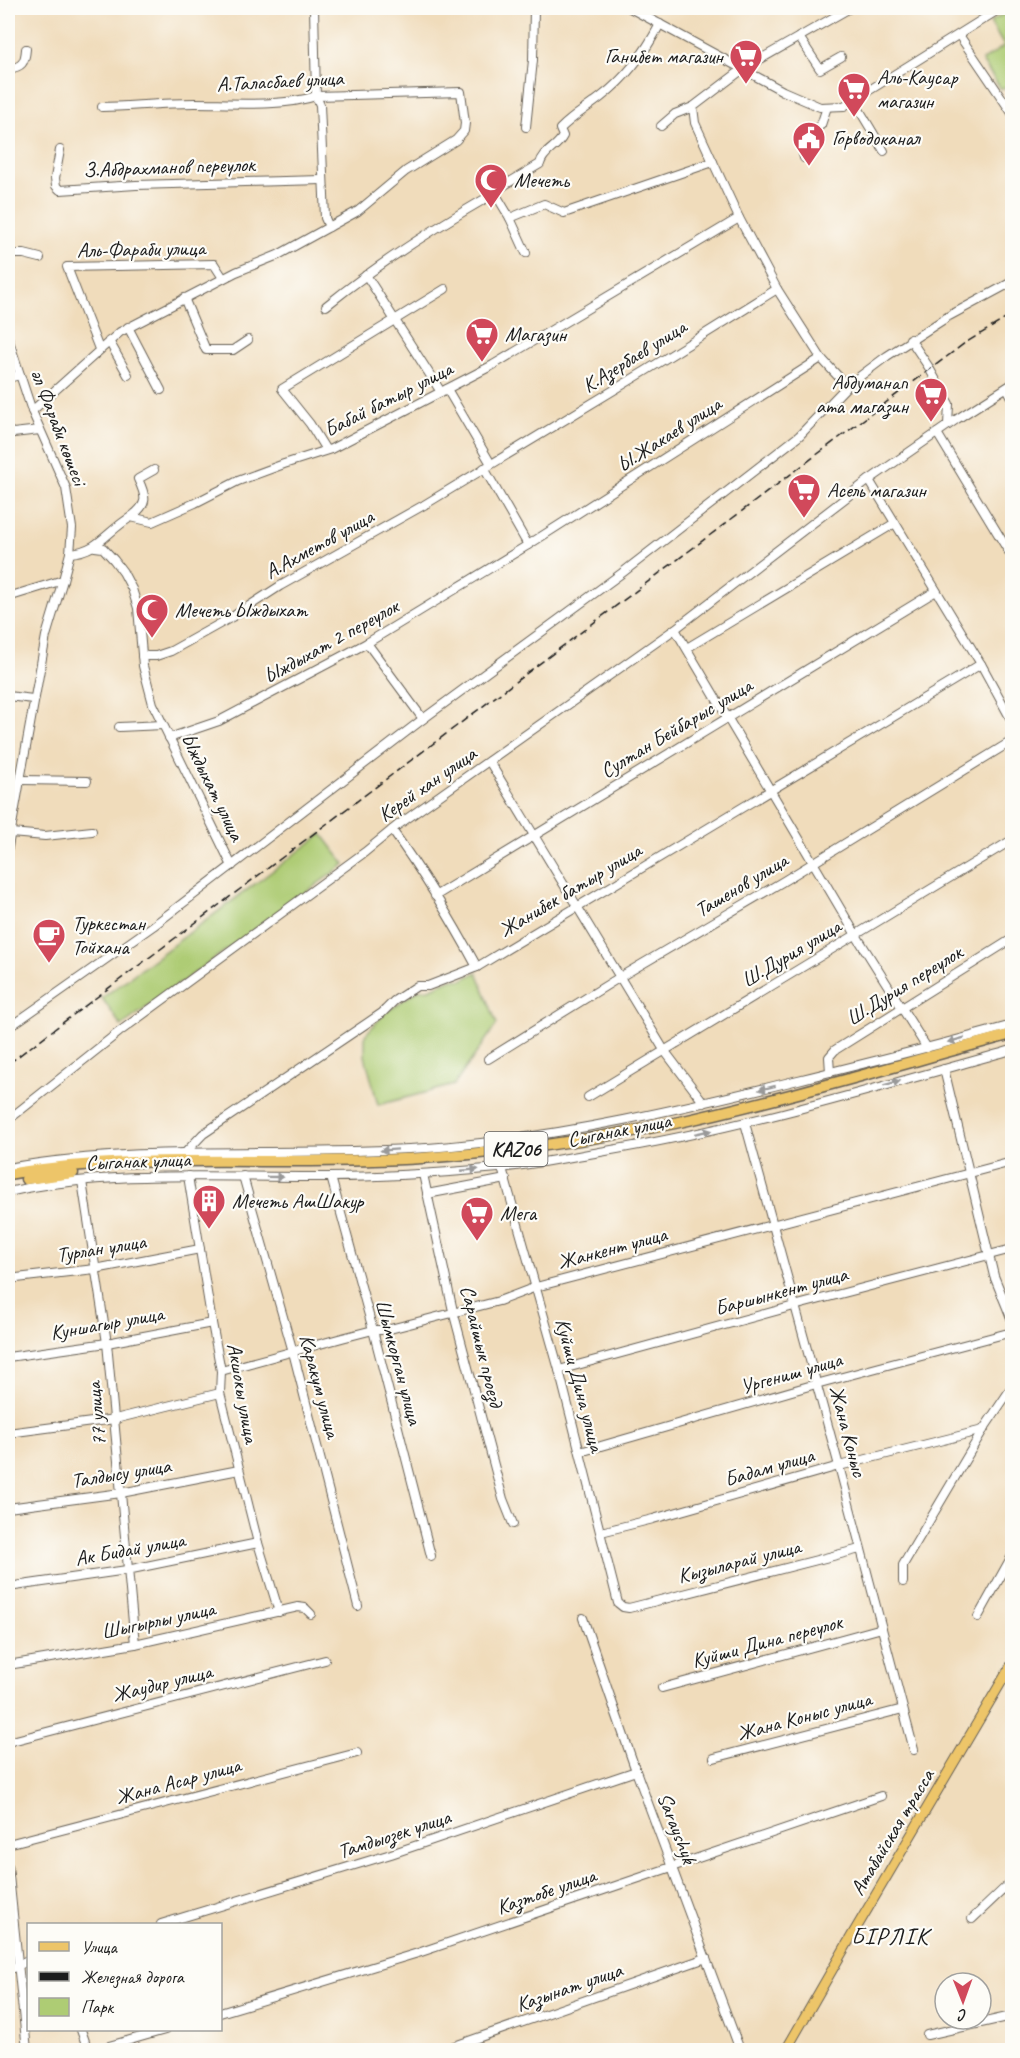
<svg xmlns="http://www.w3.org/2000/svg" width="1020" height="2058" font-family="Caveat,sans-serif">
<rect width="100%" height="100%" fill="#fdfcf7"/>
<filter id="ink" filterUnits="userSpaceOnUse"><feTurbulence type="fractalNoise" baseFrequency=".0167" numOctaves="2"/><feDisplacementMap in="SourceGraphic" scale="12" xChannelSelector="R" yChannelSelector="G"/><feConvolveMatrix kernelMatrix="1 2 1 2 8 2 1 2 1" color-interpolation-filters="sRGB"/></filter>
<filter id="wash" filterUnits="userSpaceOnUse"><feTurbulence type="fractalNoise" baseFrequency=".008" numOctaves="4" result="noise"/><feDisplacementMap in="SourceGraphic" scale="24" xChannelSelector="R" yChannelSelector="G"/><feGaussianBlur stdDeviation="1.35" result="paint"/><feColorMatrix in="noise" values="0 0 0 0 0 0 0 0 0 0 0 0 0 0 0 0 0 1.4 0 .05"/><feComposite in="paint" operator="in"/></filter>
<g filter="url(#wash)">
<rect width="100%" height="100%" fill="#f0dcbb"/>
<!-- green -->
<g fill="#aecc74" stroke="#657448" stroke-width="1.5">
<polygon points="1005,13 1012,24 1012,75 1010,77 1012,81 1012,89 1008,92 1005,87 1001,89 982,61 1004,46 990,22"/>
<polygon points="322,834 345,864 121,1026 102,998"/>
<polygon points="477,972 497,1024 454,1085 378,1105 365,1056 365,1035 385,1013 418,990 429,989 452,979 462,980"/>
</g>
</g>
<g filter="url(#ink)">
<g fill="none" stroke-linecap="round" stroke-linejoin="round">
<!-- minor casing -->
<g stroke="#665f54" stroke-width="10">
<g id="minor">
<polyline points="314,8 316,96 320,105 325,218 329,227"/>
<polyline points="630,8 783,91 820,107 844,106 1001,8"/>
<polyline points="959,35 1012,113"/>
<polyline points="799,37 820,69 841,57"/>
<path d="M8,69C22,67 25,63 26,49"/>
<polyline points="854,101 884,151"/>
<polyline points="661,126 675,114 693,107"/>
<polyline points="526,127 533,60 534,8"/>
<polyline points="60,150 55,178 56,186 60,190 136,185 322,180"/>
<polyline points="804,158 801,144 807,134 821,125 827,107"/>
<polyline points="713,162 739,218 777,289 821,358"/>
<path d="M495,193L498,189L540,164C543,151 557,148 563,136L560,129C573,116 587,108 601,97C627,77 645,53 660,24"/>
<polyline points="510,218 526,253"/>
<polyline points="8,254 24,254 40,258"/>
<polyline points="366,275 441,392"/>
<polyline points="184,298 206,350 233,350 248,340"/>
<path d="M326,306C379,263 436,227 495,193L510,218L544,204L564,213L713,162L695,123L693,107L743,69L850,8"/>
<polyline points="128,327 161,390"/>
<polyline points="8,338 32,411 66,488 72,528 70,553 63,580 46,636 8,847"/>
<polyline points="910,339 928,366 949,404 948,425"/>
<polyline points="109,341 128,375"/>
<polyline points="99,349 67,267 214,264 223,278"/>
<polyline points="8,378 20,375"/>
<polyline points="1007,388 1012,397"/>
<polyline points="447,389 491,464"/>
<path d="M32,411L120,332L236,272L278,255L358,211L406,171L456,140L464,131L465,123L461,92L316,96C283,107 231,103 195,103C164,103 133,106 102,107"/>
<polyline points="8,431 13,433 40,430"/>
<polyline points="937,433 1012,557"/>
<polyline points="326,450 310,424 282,389 445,289"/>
<polyline points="484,468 528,545"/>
<polyline points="869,480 981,664 1012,721"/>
<path d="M131,517C148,504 147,498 138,479L154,470"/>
<polyline points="95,547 103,548 114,560 123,572 132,589 138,608 143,666 153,704 232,866"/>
<path d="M70,553C99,551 107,531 131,517L152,522L195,503L238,481L284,464L331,449L493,365L739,218"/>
<polyline points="8,597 63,580"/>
<polyline points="675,629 856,935 927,1048"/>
<polyline points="367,643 423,719"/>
<polyline points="687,648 895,523"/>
<polyline points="142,656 156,656 171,651 232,617 280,586 424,505 647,370 777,289"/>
<polyline points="8,696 33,699"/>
<polyline points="119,727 163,725"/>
<polyline points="169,738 219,721 367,643 528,545 821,358 847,386"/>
<polyline points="489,761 664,1050 704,1103"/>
<polyline points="21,780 87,781"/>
<path d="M392,830C423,873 451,919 477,967"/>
<polyline points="11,833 45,836 92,831"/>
<polyline points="435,896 936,591"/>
<polyline points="8,1028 153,926 423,719 622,573 799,436 847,386 887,356 949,316 1012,282"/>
<polyline points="488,1059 620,977 782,882 1012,741"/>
<polyline points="944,1069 994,1276 1012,1320"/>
<polyline points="830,1072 829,1057 835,1050 1012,939"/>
<polyline points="588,1097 1012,840"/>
<polyline points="8,1120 119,1032 365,852 398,825 675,629 869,480 957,419 1012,384"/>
<polyline points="745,1123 839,1466 914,1750"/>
<polyline points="186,1152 203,1134 382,1013 394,1001 417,986 428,986 477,967 981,664"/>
<path d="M8,1168C155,1142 304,1159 452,1146C568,1135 681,1109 794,1081C867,1063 940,1045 1012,1025"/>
<polyline points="502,1168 559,1370 618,1603 623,1607 629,1608 860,1549"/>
<polyline points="423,1174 453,1311 503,1499 513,1524"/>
<polyline points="188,1176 212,1323 221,1371 220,1393 258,1543 279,1612"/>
<polyline points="243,1176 293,1352 358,1606"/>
<polyline points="331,1177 373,1330 431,1556"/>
<polyline points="82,1181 107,1343 135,1644"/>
<path d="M8,1192C113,1169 222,1178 329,1177C386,1177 442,1173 498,1168C532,1165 566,1158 600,1152C740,1129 876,1088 1012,1050"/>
<polyline points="427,1194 506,1179"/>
<polyline points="8,1279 95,1269 200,1249"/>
<polyline points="8,1357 107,1343 212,1323"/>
<polyline points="559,1370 794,1306 1012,1249"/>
<polyline points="221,1371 342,1338 373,1330 386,1330 499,1301 536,1287 1012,1162"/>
<polyline points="8,1433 115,1419 220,1393"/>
<polyline points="580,1452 816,1384 1012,1332"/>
<polyline points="8,1508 121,1493 239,1470"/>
<polyline points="601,1532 653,1519 839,1466 983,1430"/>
<polyline points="903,1582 903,1565 983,1430 1012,1387"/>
<polyline points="8,1587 127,1570 258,1543"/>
<polyline points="978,1617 1012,1556"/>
<polyline points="583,1618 636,1771 740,2050"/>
<polyline points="8,1665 135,1644 298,1607 305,1608 311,1614"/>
<polyline points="662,1688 882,1628"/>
<polyline points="8,1742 325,1660"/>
<polyline points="714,1758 903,1709"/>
<polyline points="8,1844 357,1753"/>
<polyline points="8,1866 27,2050"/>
<polyline points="972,1919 1012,1881"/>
<polyline points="161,1924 391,1854 636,1771"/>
<polyline points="8,1970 28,1961"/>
<polyline points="220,2013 418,1953 881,1796"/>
<polyline points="81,2030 88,2050"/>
<polyline points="927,2035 1012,2016"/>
<polyline points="95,2050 165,2030"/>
<polyline points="443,2050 706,1958"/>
</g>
</g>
<!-- major casing -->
<g stroke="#665f54" stroke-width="11">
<polyline id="major" points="786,2050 851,1937 1012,1664"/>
</g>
<!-- highway casing -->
<g stroke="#665f54" stroke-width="13">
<g id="highway">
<path d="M8,1174C144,1151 284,1167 422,1158C507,1152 592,1140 675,1123C789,1098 901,1064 1012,1034"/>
<polyline points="26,1179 73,1173"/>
</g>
</g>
<!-- minor -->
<use href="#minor" stroke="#fff" stroke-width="8"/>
<!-- major -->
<use href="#major" stroke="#edc569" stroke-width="9"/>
<!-- highway -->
<use href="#highway" stroke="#edc569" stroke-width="10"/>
<!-- rail -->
<polyline stroke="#1c1c1c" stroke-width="1.5" stroke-dasharray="9 4.5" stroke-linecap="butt" points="8,1064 965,343 1012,315"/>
</g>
<!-- one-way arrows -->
<defs><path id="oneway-solid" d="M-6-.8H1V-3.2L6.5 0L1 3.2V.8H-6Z" transform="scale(1.5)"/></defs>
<g fill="#999">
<use href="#oneway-solid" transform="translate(956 1040) rotate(165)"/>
<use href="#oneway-solid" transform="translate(892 1083) rotate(-15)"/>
<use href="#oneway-solid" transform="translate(767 1088) rotate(166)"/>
<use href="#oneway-solid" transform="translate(703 1132) rotate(-12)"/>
<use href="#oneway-solid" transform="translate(389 1150) rotate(176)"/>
<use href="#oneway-solid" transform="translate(470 1170) rotate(-5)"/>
<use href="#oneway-solid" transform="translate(275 1177) rotate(1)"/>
</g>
</g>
<!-- icons -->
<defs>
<g id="supermarket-pin" transform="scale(1.725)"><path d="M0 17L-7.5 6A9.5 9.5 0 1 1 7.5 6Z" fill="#d1495b" stroke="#fdfcf7"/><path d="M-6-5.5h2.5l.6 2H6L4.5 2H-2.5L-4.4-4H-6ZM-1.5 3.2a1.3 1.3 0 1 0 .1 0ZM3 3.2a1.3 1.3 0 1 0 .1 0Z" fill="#fff"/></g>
<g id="civic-pin" transform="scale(1.725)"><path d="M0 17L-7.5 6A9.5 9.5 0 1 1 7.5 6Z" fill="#d1495b" stroke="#fdfcf7"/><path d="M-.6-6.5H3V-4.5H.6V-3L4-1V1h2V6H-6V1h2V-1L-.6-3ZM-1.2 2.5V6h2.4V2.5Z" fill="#fff"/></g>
<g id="mosque-pin" transform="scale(1.725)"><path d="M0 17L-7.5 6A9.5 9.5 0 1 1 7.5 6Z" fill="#d1495b" stroke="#fdfcf7"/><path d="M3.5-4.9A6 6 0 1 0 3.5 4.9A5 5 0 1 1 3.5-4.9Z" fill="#fff"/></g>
<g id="cafe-pin" transform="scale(1.725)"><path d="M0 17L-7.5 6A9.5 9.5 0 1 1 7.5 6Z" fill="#d1495b" stroke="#fdfcf7"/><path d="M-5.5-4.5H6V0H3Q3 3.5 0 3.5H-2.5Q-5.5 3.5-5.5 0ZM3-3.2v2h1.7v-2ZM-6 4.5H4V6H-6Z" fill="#fff"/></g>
<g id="building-pin" transform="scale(1.725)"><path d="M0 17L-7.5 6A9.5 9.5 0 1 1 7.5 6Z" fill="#d1495b" stroke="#fdfcf7"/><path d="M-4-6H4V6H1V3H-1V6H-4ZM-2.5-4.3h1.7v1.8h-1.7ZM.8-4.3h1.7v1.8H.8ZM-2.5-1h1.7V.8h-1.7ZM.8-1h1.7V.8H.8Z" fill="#fff"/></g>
</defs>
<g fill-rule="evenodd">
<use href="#supermarket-pin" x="746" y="56"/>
<use href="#supermarket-pin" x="854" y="89"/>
<use href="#civic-pin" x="809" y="138"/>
<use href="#mosque-pin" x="491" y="180"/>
<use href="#supermarket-pin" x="482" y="334"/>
<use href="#supermarket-pin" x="931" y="394"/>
<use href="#supermarket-pin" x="804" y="490"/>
<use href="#mosque-pin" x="152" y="610"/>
<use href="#cafe-pin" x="49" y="935"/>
<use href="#building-pin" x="209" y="1201"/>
<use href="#supermarket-pin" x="477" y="1213"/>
</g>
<g text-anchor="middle" stroke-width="4.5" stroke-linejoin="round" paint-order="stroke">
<!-- shield labels -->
<rect fill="#fdfcf7" stroke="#605f5e" stroke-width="1.5" x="484.5" y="1132" width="63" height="34" rx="4.5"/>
<g font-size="20" font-weight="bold" fill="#1c1c1c">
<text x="516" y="1156">KАZ06</text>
</g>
<!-- poi labels -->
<g font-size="21" fill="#1c1c1c" stroke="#fdfcf7" text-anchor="start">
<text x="723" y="63" text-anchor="end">Ганибет магазин</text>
<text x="877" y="84">Аль-Каусар<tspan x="877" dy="24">магазин</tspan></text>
<text x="832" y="145">Горводоканал</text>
<text x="514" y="187">Мечеть</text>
<text x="505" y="341">Магазин</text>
<text x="908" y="389" text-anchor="end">Абдуманап<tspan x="908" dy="24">ата магазин</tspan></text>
<text x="827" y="497">Асель магазин</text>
<text x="175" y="617">Мечеть Ыждыхат</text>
<text x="72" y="930">Туркестан<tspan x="72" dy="24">Тойхана</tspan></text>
<text x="232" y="1208">Мечеть АшШакур</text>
<text x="500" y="1220">Мега</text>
</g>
<!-- street labels -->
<g font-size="21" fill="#1c1c1c" stroke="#fdfcf7">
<text transform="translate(280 81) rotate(-3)" y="7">А.Таласбаев улица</text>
<text transform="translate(169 167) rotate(-2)" y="7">З.Абдрахманов переулок</text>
<text transform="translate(141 249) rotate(-1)" y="7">Аль-Фараби улица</text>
<text transform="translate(634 356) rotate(-32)" y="7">К.Азербаев улица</text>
<text transform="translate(388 399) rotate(-27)" y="7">Бабай батыр улица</text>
<text transform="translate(59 427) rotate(69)" y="7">әл Фараби көшесі</text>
<text transform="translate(669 434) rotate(-33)" y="7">Ы.Жакаев улица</text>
<text transform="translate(319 544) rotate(-29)" y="7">А.Ахметов улица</text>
<text transform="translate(331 641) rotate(-29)" y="7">Ыждыхат 2 переулок</text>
<text transform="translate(676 728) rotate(-31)" y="7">Султан Бейбарыс улица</text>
<text transform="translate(427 784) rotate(-35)" y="7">Керей хан улица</text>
<text transform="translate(213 787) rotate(64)" y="7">Ыждыхат улица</text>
<text transform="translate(741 885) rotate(-31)" y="7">Ташенов улица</text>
<text transform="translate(570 890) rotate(-31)" y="7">Жанибек батыр улица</text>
<text transform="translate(791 953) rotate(-31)" y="7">Ш.Дурия улица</text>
<text transform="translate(904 985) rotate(-32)" y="7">Ш.Дурия переулок</text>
<text transform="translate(619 1130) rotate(-11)" y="7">Сыганак улица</text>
<text transform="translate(138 1161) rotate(-2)" y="7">Сыганак улица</text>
<text transform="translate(101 1248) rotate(-9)" y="7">Турлан улица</text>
<text transform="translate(612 1248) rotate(-15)" y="7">Жанкент улица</text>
<text transform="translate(781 1291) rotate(-15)" y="7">Баршынкент улица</text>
<text transform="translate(107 1323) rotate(-10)" y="7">Куншагыр улица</text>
<text transform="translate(482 1346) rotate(76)" y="7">Сарайшык проезд</text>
<text transform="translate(399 1362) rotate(75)" y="7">Шымкорган улица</text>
<text transform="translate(791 1373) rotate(-16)" y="7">Ургениш улица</text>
<text transform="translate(580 1385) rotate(75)" y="7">Куйши Дина улица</text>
<text transform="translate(320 1386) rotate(75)" y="7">Каракум улица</text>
<text transform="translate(243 1393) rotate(80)" y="7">Акшокы улица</text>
<text transform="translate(96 1414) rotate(-95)" y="7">77 улица</text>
<text transform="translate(848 1431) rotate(75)" y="7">Жана Коныс</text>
<text transform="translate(769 1467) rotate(-16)" y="7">Бадам улица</text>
<text transform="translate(121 1473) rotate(-9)" y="7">Талдысу улица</text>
<text transform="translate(130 1549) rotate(-10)" y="7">Ак Бидай улица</text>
<text transform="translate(739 1561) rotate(-14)" y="7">Кызыларай улица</text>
<text transform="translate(158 1620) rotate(-12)" y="7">Шыгырлы улица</text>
<text transform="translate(767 1641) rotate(-15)" y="7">Куйши Дина переулок</text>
<text transform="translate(162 1683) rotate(-14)" y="7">Жаудир улица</text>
<text transform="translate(804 1716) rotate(-15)" y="7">Жана Коныс улица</text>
<text transform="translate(178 1781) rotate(-15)" y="7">Жана Асар улица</text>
<text transform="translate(677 1828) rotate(69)" y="7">Sarayshyk</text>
<text transform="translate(892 1832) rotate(-59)" y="7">Атабайская трасса</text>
<text transform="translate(394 1834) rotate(-18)" y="7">Тамдыозек улица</text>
<text transform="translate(546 1891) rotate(-19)" y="7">Казтобе улица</text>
<text transform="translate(569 1987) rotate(-19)" y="7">Казынат улица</text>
</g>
<!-- quarter labels -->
<g font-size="24" letter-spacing="1.5" fill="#1c1c1c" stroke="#fdfcf7">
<text x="890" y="1944">БІРЛІК</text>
</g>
</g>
<!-- margin -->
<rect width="1020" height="2058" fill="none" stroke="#fdfcf7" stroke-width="30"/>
<!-- legend -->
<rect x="27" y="1923" width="195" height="108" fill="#fdfcf7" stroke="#a3a29f" stroke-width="1.5"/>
<rect x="39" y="1942" width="30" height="9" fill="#edc569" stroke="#a3a29f" stroke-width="1.5"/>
<text x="81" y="1953" font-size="18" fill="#1c1c1c">Улица</text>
<rect x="39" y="1972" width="30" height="9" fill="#1c1c1c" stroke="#a3a29f" stroke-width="1.5"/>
<text x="81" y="1983" font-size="18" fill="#1c1c1c">Железная дорога</text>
<rect x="39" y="1998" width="30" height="18" fill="#aecc74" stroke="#a3a29f" stroke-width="1.5"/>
<text x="81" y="2013" font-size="18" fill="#1c1c1c">Парк</text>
<!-- north arrow -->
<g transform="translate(963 2001) rotate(179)"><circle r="28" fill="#fdfcf7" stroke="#a3a29f" stroke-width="1.5"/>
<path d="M0-4.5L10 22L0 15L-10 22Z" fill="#d1495b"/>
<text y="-9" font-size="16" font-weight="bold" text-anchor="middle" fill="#1c1c1c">С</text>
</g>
</svg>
